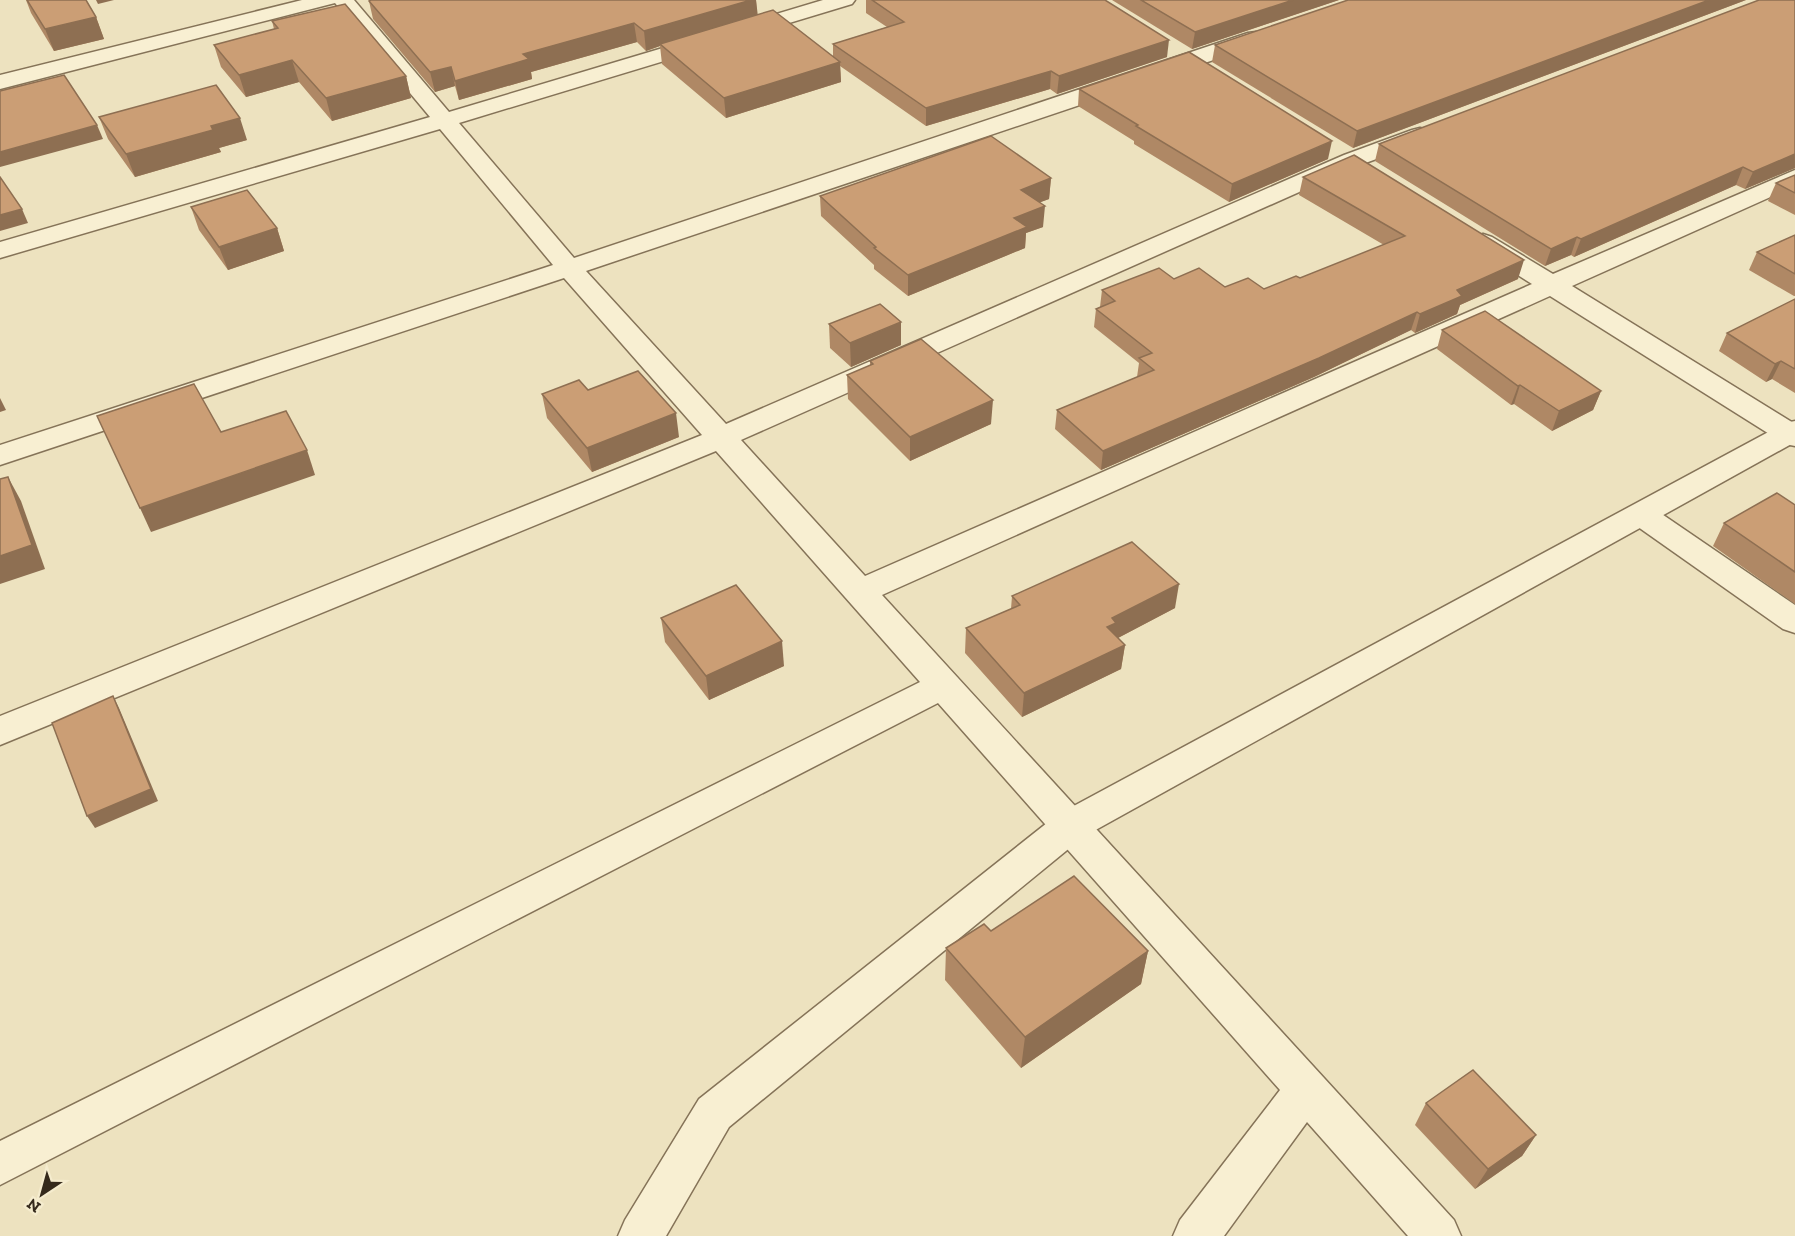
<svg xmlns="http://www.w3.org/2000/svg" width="1795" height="1236" font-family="'Zilla Slab',serif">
<rect width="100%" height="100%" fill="#ede2bf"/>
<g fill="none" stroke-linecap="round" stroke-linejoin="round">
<!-- minor casing -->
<g stroke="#857358" stroke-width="3">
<g id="minor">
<polygon points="302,0 354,0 449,112 823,0 855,0 852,4 459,123 574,258 1248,33 1256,32 1264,33 1267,38 1264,43 586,271 726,424 1344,155 1412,130 1420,128 1428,130 1432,135 1428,140 1360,165 741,440 865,576 1532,284 1474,247 1470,242 1474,237 1483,234 1492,237 1553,274 1795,170 1795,186 1572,286 1795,424 1795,446 1785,444 1550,296 882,595 1454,1220 1461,1236 1408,1236 1307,1122 1224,1236 1173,1236 1180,1220 1280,1090 938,703 0,1185 0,1141 920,682 716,451 0,745 0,716 702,435 564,278 0,465 0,445 553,265 440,129 0,258 0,242 430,117 335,3 0,89 0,75"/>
<polygon points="1642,505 1653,508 1795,605 1795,633 1783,629 1631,522 1627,515 1631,508"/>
</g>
</g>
<!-- tertiary casing -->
<g stroke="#857358" stroke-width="3">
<polygon id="tertiary" points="1795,421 1795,442 1083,837 729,1127 666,1236 618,1236 625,1220 699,1099 1057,815 1785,423"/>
</g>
<!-- minor -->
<use href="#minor" fill="#f8efd2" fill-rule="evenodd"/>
<!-- tertiary -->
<use href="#tertiary" fill="#f8efd2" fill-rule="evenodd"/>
</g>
<!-- wall -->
<g fill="#af8865">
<polygon points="26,0 86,0 96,17 104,39 54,51 31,13"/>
<polygon points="371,0 756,0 757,15 833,57 833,44 887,27 866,13 866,0 1105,0 1167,57 1057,94 1050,89 926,126 840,66 841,82 726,118 662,64 660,46 646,51 637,42 531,72 532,79 459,100 455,86 435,92 373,19 369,1"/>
<polygon points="1112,0 1339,0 1192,49"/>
<polygon points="1746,0 1353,148 1212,62 1215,45"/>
<polygon points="1795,0 1795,168 1745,189 1736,185 1574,257 1571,255 1545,266 1375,161 1379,144"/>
<polygon points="272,21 406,76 411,98 332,121 299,82 246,97 221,67 214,45 274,29"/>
<polygon points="1079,89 1328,159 1229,202 1134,144 1134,141 1078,106"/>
<polygon points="99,117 247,140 219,148 221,152 135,177 108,139"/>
<polygon points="1795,175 1795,215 1768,201 1776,183"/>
<polygon points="1303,177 1518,279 1460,305 1457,314 1415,333 1411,330 1314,377 1101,470 1055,429 1057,410 1137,377 1139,363 1094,327 1096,309 1100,307 1102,290 1174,279 1225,287 1264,289 1300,278 1384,245 1299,195"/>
<polygon points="1051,178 1049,199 1040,202 1043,227 1026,233 1025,248 908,296 874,269 874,265 821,216 820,196"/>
<polygon points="191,207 277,228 284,251 228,270 199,230"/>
<polygon points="1795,235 1795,296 1794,296 1749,270 1757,252"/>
<polygon points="1795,299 1795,393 1772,379 1766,382 1719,351 1727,333"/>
<polygon points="829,324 901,345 851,367 830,348"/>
<polygon points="1442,330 1601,391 1593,410 1552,431 1514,404 1511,405 1437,349"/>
<polygon points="870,361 991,424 910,461 848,399 847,375 870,366"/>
<polygon points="588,390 679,437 592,472 547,418 542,394"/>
<polygon points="1795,505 1795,604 1713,546 1724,523"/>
<polygon points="1012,596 1175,608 1118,638 1125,645 1121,669 1022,717 965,653 966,628 1011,609"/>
<polygon points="661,618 784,666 709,700 665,642"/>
<polygon points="991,931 1148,951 1141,984 1021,1068 945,980 946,948"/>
<polygon points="1426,1103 1536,1135 1522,1156 1475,1189 1415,1125"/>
</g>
<!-- shaded-wall -->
<g fill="#8e6f52">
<polygon points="96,0 114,0 98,4"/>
<polygon points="751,0 756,0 758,17 660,44 660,46 646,51 644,31"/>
<polygon points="1293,0 1339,0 1192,49 1195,32"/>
<polygon points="1709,0 1746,0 1353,148 1357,131"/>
<polygon points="96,17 104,39 54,51 45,29"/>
<polygon points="634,23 637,42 531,72 532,79 459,100 455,81 523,54"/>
<polygon points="1169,40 1167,57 1057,94 1059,76"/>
<polygon points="292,60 299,82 246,97 239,75"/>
<polygon points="840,62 841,82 726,118 724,98"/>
<polygon points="451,67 455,86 435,92 430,72"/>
<polygon points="1051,71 1050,89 926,126 926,108"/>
<polygon points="406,76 411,98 332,121 326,98"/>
<polygon points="240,118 247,140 219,148 221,152 135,177 126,154 211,126"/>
<polygon points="97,125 103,139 0,167 0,152"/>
<polygon points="1332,141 1328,159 1229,202 1232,184"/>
<polygon points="1795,154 1795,168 1745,189 1753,172"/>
<polygon points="1743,167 1736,185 1574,257 1581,239"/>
<polygon points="1051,178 1049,199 1020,210 1021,190"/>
<polygon points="1045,206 1043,227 1026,233 1025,248 908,296 908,275 1014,218"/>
<polygon points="22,209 28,223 0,231 0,215"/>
<polygon points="277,228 284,251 228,270 219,247"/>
<polygon points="1577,237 1571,255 1545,266 1551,249"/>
<polygon points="1524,260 1518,279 1460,305 1457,314 1415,333 1420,314 1457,290"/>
<polygon points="1417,312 1411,330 1314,377 1101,470 1103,451"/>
<polygon points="901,322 901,345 851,367 850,343"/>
<polygon points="1781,361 1772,379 1766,382 1775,364"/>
<polygon points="1520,385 1514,404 1511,405 1518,386"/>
<polygon points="1601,391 1593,410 1552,431 1559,411"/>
<polygon points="0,398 6,410 0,412"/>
<polygon points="993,400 991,424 910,461 910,437"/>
<polygon points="676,413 679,437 592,472 587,448"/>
<polygon points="307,450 315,475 151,532 140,508"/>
<polygon points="8,477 21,501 45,569 0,584 0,556"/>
<polygon points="1179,584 1175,608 1114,640 1107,627 1112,618"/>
<polygon points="782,641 784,666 709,700 706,676"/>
<polygon points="1125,645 1121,669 1022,717 1024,693"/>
<polygon points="113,696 119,708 158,801 95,828 87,816"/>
<polygon points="1148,951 1141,984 1021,1068 1025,1037"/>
<polygon points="1536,1135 1522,1156 1475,1189 1488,1169"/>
</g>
<!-- building -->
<g fill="#cb9e75" stroke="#8e6f52" stroke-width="1.5">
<polygon points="27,0 86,0 96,17 45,29"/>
<polygon points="371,0 751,0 644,31 634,23 523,54 529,59 455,81 451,67 430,72 369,1"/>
<polygon points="872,0 1105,0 1169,40 1059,76 1051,71 926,108 833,44 904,22"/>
<polygon points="1141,0 1293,0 1195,32"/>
<polygon points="1348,0 1709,0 1357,131 1215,45"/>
<polygon points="1759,0 1795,0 1795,154 1753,172 1743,167 1581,239 1577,237 1551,249 1379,144"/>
<polygon points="345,4 406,76 326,98 292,60 239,75 214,45 278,28 272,21"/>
<polygon points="773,10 840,62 724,98 660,44"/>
<polygon points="1189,52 1332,141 1232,184 1136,126 1138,125 1079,89"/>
<polygon points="64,75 97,125 0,152 0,91"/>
<polygon points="216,85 240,118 211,126 213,130 126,154 99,117"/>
<polygon points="991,136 1051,178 1021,190 1045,206 1014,218 1027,227 908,275 874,248 876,247 820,196"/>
<polygon points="1354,155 1524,260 1457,290 1462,296 1420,314 1417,312 1319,358 1103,451 1057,410 1154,370 1139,358 1152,353 1096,309 1115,301 1102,290 1159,268 1174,279 1199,268 1225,287 1248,278 1264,289 1296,276 1300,278 1405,236 1303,177"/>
<polygon points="1795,175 1795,193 1776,183"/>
<polygon points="0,177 22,209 0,215"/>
<polygon points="247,190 277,228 219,247 191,207"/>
<polygon points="1795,235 1795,274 1757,252"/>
<polygon points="1795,299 1795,369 1781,361 1775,364 1727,333"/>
<polygon points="880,304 901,322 850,343 829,324"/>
<polygon points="1485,311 1601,391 1559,411 1520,385 1518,386 1442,330"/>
<polygon points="921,339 993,400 910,437 847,375 873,364 870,361"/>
<polygon points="638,371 676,413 587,448 542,394 579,380 588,390"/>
<polygon points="194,384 221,432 286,411 307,450 140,508 97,416"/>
<polygon points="8,477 32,545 0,556 0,479"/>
<polygon points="1777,493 1795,505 1795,572 1724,523"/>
<polygon points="1132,542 1179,584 1112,618 1116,623 1107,627 1125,645 1024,693 966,628 1020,605 1012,596"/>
<polygon points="736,585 782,641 706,676 661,618"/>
<polygon points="113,696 151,789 87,816 52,723"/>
<polygon points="1074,876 1148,951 1025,1037 946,948 984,924 991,931"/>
<polygon points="1473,1070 1536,1135 1488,1169 1426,1103"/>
</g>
<!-- north arrow -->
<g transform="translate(42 1194) rotate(216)" stroke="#f5ecce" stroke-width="4.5" paint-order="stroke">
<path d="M0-4.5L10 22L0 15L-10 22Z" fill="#352a1c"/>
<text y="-9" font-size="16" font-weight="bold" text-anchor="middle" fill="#352a1c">N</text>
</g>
</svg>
